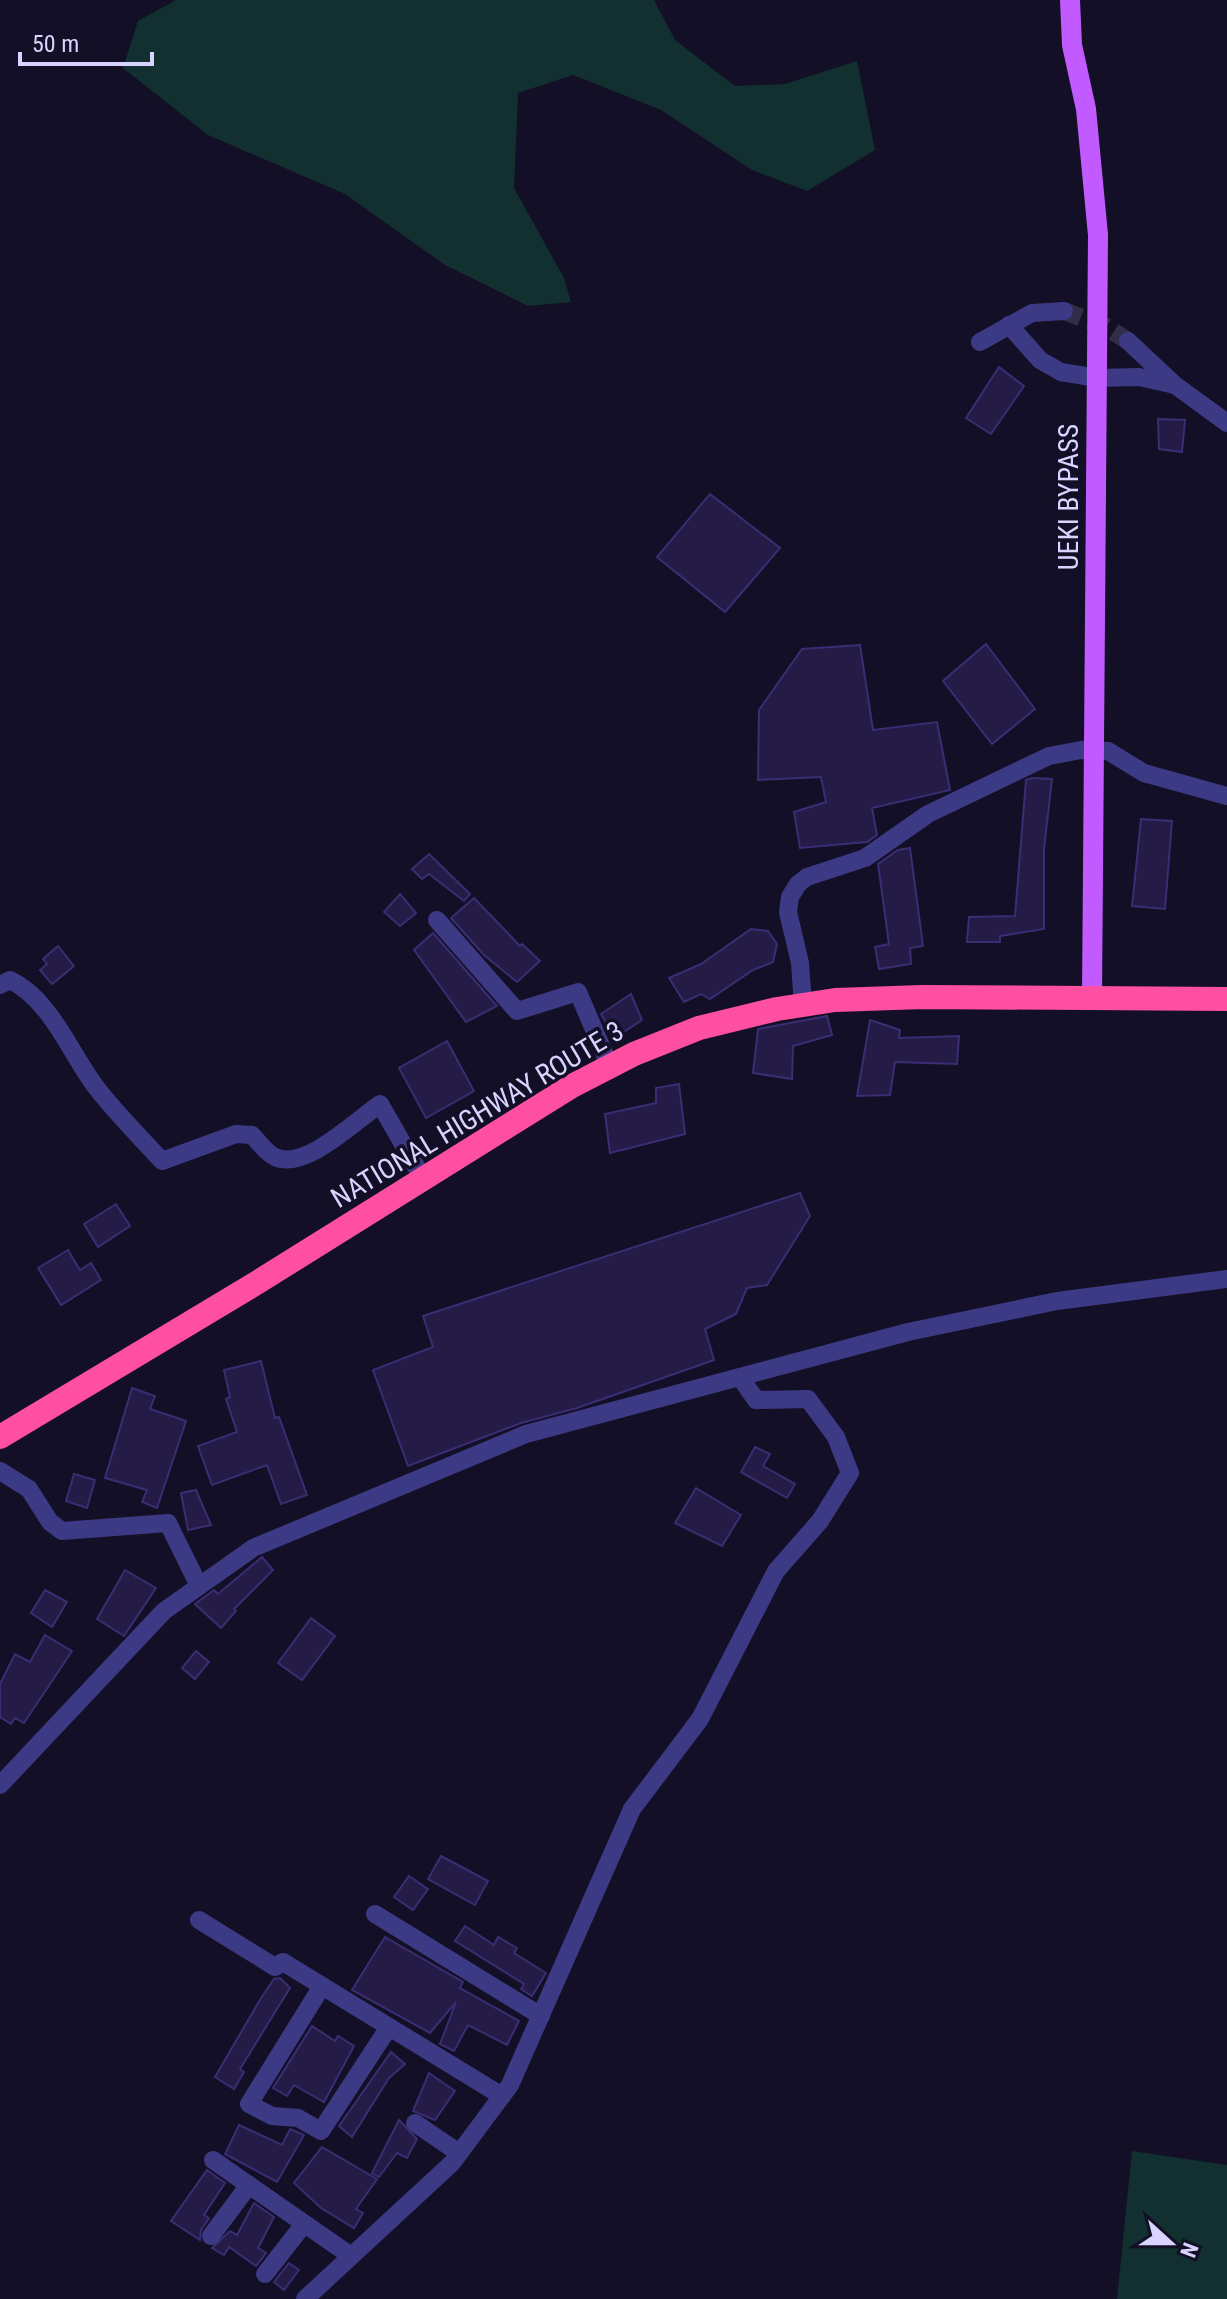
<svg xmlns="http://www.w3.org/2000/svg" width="1227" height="2299" font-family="'Roboto Condensed',sans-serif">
<rect width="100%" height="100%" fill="#130f26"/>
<!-- green -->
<g fill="#12302f">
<polygon points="176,0 654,0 675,40 735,86 785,84 857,61 875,150 807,191 752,170 661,110 573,75 518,93 514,188 564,278 571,302 528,306 445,265 345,194 208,135 123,68 138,21"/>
<polygon points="1132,2151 1227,2165 1227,2299 1117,2299"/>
</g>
<!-- building -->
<g fill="#241b47" stroke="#3b2d73" stroke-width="2">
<polygon points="999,367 1024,386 991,434 966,418"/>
<polygon points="1158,419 1185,420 1182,452 1159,449"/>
<polygon points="710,494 780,548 725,612 657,557"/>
<polygon points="986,644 1035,709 992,744 943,681"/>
<polygon points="860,645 873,730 937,722 950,790 872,808 877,835 867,842 800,848 794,812 826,802 821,777 758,780 759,710 802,649"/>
<polygon points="1032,778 1052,779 1044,849 1044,929 1000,936 1000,942 967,942 969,917 1015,916 1026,780"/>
<polygon points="1141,819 1172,821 1165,909 1132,906"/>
<polygon points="910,848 923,946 910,948 911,964 879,969 875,947 889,944 878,864 898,850"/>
<polygon points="429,854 470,894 464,901 429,874 422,879 412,869"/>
<polygon points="400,894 416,913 400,926 384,912"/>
<polygon points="474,898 520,946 522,944 540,961 517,982 484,955 451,918"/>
<polygon points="751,929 768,931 777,944 773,962 753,970 710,999 701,994 684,1002 669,978 701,964"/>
<polygon points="433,933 497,1006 466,1022 414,950"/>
<polygon points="58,946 74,966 52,984 40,970 47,964 43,959"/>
<polygon points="631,994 642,1020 615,1038 601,1014"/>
<polygon points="827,1016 832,1035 793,1046 792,1079 753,1073 758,1029"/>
<polygon points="870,1020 900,1030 899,1038 959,1036 957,1064 895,1062 890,1095 857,1096"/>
<polygon points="447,1041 474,1091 426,1118 399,1068"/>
<polygon points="679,1084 685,1134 610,1153 605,1114 656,1103 656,1088"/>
<polygon points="800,1193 810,1216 767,1285 747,1288 736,1314 705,1329 714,1360 577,1408 521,1423 408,1466 373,1370 433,1347 423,1316"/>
<polygon points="116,1204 130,1226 98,1247 84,1224"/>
<polygon points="68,1250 80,1270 91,1263 101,1280 61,1305 38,1268"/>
<polygon points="261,1361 275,1418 279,1417 307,1495 281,1504 267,1465 212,1485 198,1446 237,1432 226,1399 230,1397 224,1370"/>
<polygon points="132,1388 155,1396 150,1409 186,1421 157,1508 142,1502 147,1490 105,1478"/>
<polygon points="755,1447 770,1454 763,1466 795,1484 787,1498 741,1472"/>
<polygon points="74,1474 95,1480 87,1508 66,1501"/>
<polygon points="696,1488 741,1515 722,1546 675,1523"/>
<polygon points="196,1490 211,1525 188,1530 181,1493"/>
<polygon points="262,1557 273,1570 234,1609 236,1611 221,1628 195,1604 214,1590 218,1594"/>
<polygon points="125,1570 156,1588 124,1636 97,1619"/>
<polygon points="45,1590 67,1602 52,1627 31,1613"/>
<polygon points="311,1618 335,1636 302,1680 278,1663"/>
<polygon points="45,1635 72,1651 24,1723 15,1718 11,1724 0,1717 0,1684 15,1654 30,1662"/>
<polygon points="196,1651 209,1662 195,1679 182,1668"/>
<polygon points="441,1856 488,1881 475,1905 428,1879"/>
<polygon points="409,1876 428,1889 413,1910 394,1897"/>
<polygon points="465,1926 494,1945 498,1937 517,1948 514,1953 546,1973 532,1996 521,1989 524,1984 455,1941"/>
<polygon points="385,1937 463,1982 460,1988 519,2021 507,2045 468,2025 454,2051 440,2044 456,2002 430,2033 352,1990"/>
<polygon points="280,1978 290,1988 240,2069 244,2072 234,2089 215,2077 261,1998 274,1979"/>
<polygon points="312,2026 335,2041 338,2036 354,2046 324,2102 294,2085 287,2096 273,2088"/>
<polygon points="391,2052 405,2064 389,2078 352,2137 339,2126"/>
<polygon points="429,2073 455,2091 435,2120 413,2111"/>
<polygon points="399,2120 417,2139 407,2158 397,2153 379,2177 372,2173"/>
<polygon points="239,2125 282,2145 290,2129 304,2135 277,2182 225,2154"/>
<polygon points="322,2147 377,2179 356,2209 363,2213 354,2228 321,2208 294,2183"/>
<polygon points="207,2170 225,2183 204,2215 209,2218 201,2230 200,2240 171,2221"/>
<polygon points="254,2203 274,2217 258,2248 266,2253 256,2266 229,2247 224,2255 212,2248 230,2231 237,2235"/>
<polygon points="289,2263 299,2270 284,2290 274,2282"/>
</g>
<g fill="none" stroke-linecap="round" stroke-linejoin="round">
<!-- minor-tunnel -->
<polyline stroke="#312d47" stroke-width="18" stroke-dasharray="18 9" stroke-linecap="butt" points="1064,311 1106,327 1128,341"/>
<!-- minor -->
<g stroke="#3d3a85" stroke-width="18">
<polyline points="1009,325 1040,360 1061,372 1097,378 1139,377 1175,385"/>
<polyline points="1128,341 1175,385 1227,423"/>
<polyline points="980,342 1032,313 1064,311"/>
<polyline points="437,920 517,1011 578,992 610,1067"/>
<path d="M0,985L10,980C52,1000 71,1056 99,1091C118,1115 141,1138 162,1161L236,1134L252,1135C259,1142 266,1153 275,1157C305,1171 355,1121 380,1104L422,1177"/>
<polyline points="803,1005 800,963 788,912 790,897 798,884 807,877 865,858 928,814 1049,756 1081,750 1108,751 1144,773 1227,796"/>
<polyline points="0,1471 29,1489 50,1522 62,1531 168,1523 199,1586"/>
<polyline points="0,1785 164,1611 253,1548 526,1434 908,1332 1057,1301 1227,1279"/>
<polyline points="375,1914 541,2016"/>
<polyline points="199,1920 275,1967 283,1962 502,2096"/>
<polyline points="322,1986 249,2104 272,2116 298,2118 321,2131 389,2027"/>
<polyline points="415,2123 459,2153"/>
<polyline points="213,2160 351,2256"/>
<polyline points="211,2236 249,2185"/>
<polyline points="265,2274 304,2224"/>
<polyline points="305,2299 452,2163 510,2085 632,1809 700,1719 776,1571 820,1521 850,1473 836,1437 808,1399 756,1400 740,1377"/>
</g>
<!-- major -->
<polyline stroke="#c25bff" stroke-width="20" points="1070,0 1072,45 1086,109 1098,235 1092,997"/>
<!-- highway -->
<polyline stroke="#ff4fa3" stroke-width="24" points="0,1437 258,1282 572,1086 634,1054 699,1028 777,1009 835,1000 923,997 1227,999"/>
</g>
<g text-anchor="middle" stroke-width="7" stroke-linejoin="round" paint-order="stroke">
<!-- street labels -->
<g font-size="28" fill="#d9d4ff" stroke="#130f26">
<text transform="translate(1068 497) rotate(-90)" y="10">UEKI BYPASS</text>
<text transform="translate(477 1114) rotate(-31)" y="10">NATIONAL HIGHWAY ROUTE 3</text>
</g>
</g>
<!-- north arrow -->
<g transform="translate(1171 2243) rotate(111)" stroke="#130f26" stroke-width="6" paint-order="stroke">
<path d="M0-6L14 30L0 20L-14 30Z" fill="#d9d4ff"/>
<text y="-12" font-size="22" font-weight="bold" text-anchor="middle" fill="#d9d4ff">N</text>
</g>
<!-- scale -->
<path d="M20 52v12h132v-12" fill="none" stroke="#d9d4ff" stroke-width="4"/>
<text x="32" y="52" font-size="24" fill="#d9d4ff" stroke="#130f26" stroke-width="6" paint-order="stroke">50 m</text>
</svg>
